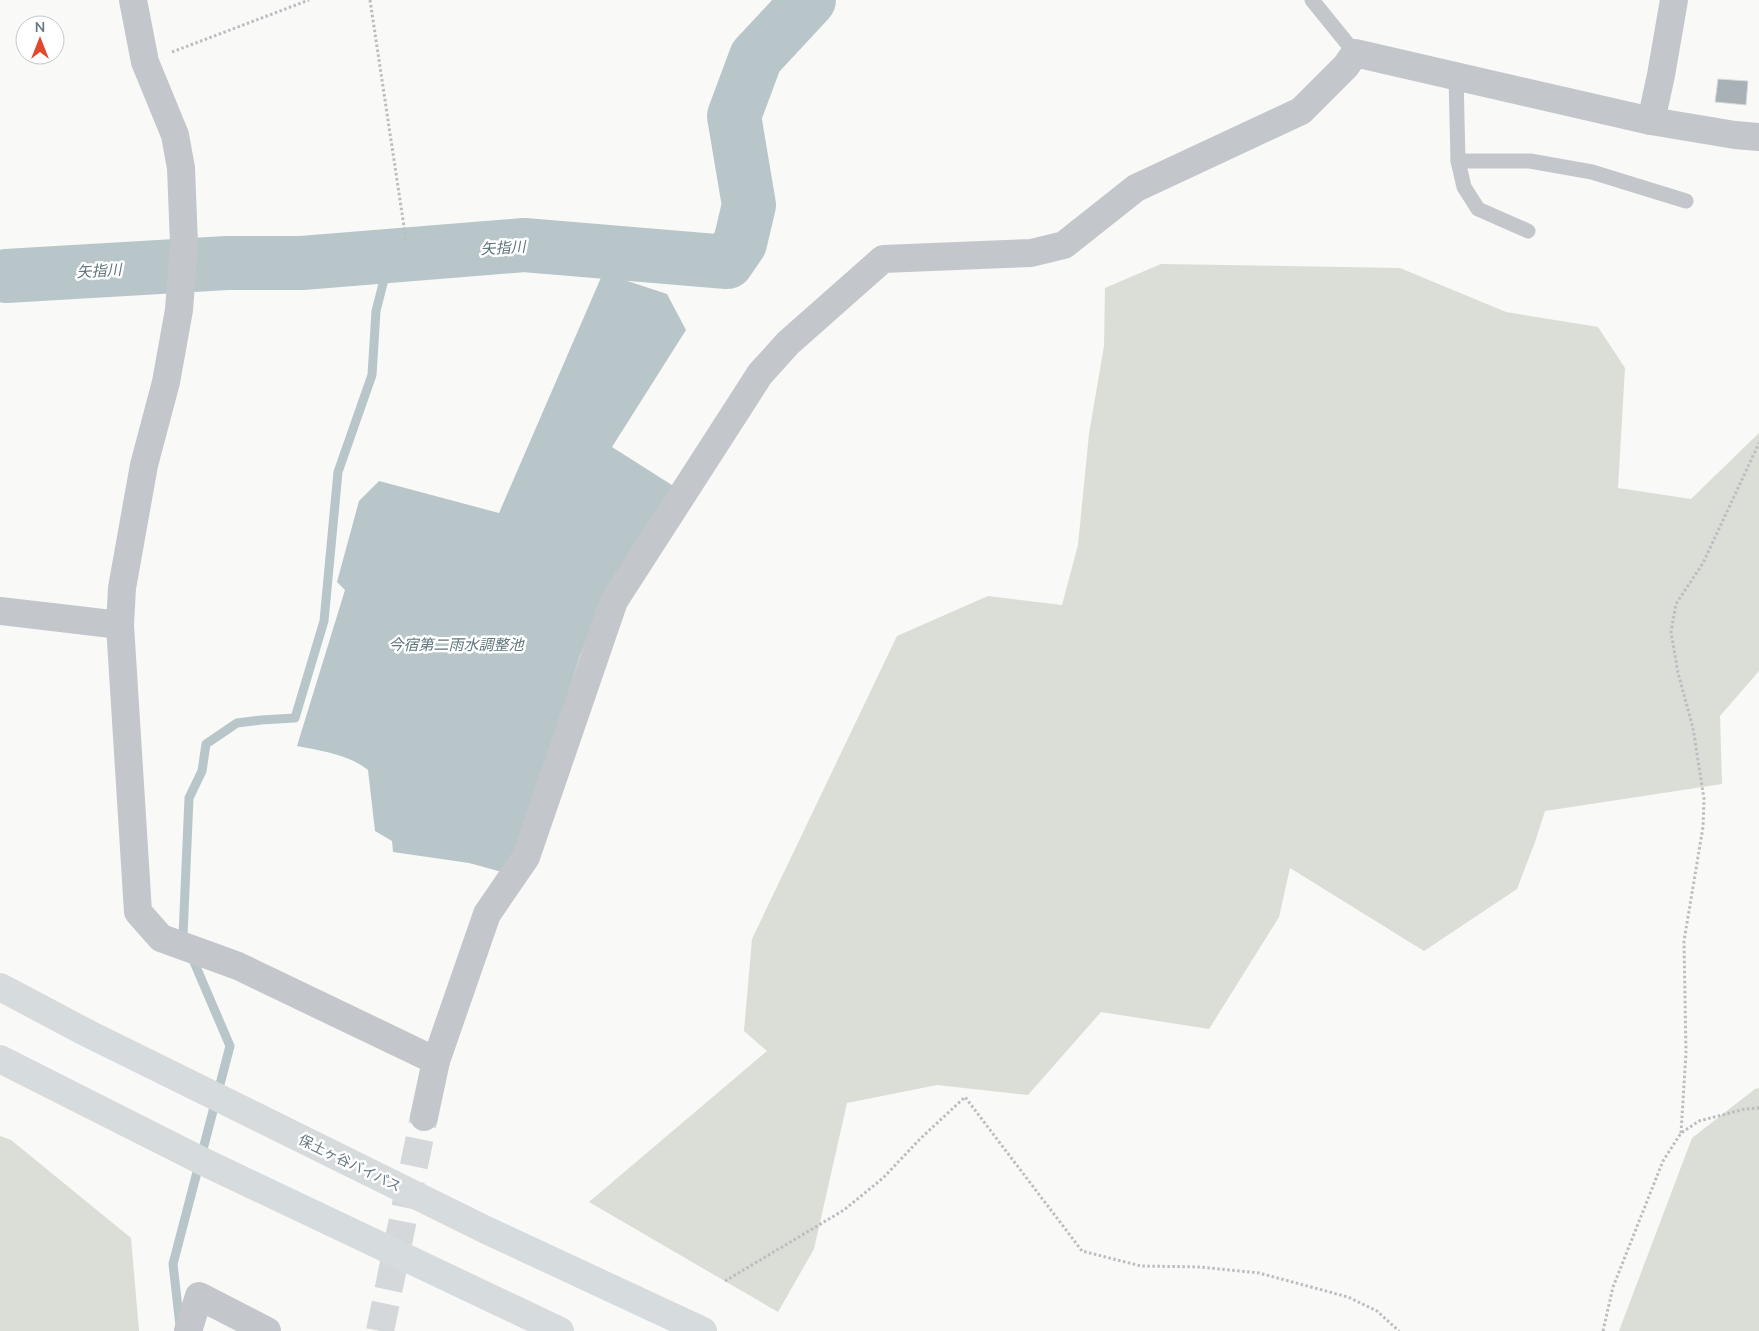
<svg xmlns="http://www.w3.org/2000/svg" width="1759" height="1331" font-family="'Nunito Sans','Noto Sans JP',sans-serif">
<rect width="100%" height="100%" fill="#f9f9f7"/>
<!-- green -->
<g fill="#daded6">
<polygon points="1161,264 1400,268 1506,312 1598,327 1625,368 1618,488 1691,499 1759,433 1759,671 1720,716 1722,784 1545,811 1535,842 1517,889 1424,951 1290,868 1279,917 1209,1029 1101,1012 1028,1095 937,1085 847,1103 814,1249 778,1312 589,1202 767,1051 744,1031 752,939 897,636 988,596 1062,605 1078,545 1089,434 1104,346 1105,288"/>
<polygon points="1759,1088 1759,1331 1619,1331 1692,1138 1755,1089"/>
<polygon points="0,1136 11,1140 131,1238 139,1331 0,1331"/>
</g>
<!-- water -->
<path fill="#b8c6c9" d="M603,273L667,294L686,330L612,447L675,487L602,602L580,656L518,849L502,872L469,863L393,852L392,841L375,831L368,770C348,754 321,751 297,746L345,590L337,582L359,501L379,481L499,513Z"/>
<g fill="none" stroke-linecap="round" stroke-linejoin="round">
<!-- stream -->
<g stroke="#b8c6c9" stroke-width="9">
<polyline points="0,256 6,276 0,277"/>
<polyline points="186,943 183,936 189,798 202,771 206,744 237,723 261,720 295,718 324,621 338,472 372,375 376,311 390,256"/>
<polyline points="180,1326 173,1264 230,1046 191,955"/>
</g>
<!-- river -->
<polyline stroke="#b8c6c9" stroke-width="54" points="6,276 227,263 302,263 524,245 727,262 740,243 749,205 734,116 756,57 809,0"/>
</g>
<!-- building -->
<polygon fill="#a7b1b6" stroke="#dbdbd9" points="1718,79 1748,81 1746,105 1715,102"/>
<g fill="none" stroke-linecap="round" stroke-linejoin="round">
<!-- street-tunnel -->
<polyline stroke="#d4d8da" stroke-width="28" stroke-dasharray="28 14" stroke-linecap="butt" points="380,1331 424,1117"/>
<!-- path -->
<g stroke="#bbbec1" stroke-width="3" stroke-dasharray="2.5 2.5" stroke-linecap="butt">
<polyline points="370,0 406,240"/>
<polyline points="172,52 309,0"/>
<polyline points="1681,1133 1686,1053 1684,941 1703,827 1704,799 1693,728 1678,673 1671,632 1676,604 1703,563 1759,443"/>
<polyline points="725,1281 844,1210 883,1178 920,1139 965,1097 1082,1251 1141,1266 1200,1267 1259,1273 1348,1297 1377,1311 1399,1331"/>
<polyline points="1603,1331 1613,1287 1663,1161 1681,1133 1699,1121 1745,1109 1759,1108"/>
</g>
<!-- lane -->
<g stroke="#c3c7cb" stroke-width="15">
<polyline points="1312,0 1355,53"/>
<polyline points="1456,76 1458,161 1464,187 1478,209 1528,231"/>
<polyline points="1458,161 1530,161 1592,172 1686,201"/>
</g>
<!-- street -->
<g stroke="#c3c7cb" stroke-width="28">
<polyline points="133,0 145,62 175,135 181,168 184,244 179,310 166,382 144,465 122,588 120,625 138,912 161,938 238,966 436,1061"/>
<polyline points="1674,0 1661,75 1651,121 1735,135 1759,137"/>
<polyline points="0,611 120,625"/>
<polyline points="424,1117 436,1061 487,914 526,857 614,601 760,374 788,343 883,259 1031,253 1064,245 1136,188 1301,111 1346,66 1355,53 1651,121"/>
<polyline points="188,1331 199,1296 267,1331"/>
</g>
<!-- highway -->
<g stroke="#d6dbde" stroke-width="28">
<polyline points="0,987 89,1034 486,1230 703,1331"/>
<polyline points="0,1059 202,1161 560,1331"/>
</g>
</g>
<g text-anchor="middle" stroke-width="5" stroke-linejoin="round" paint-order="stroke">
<!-- street labels -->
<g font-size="14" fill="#657782" stroke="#fff">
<text transform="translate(350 1163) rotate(26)" y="5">保土ヶ谷バイパス</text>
</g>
<!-- water labels -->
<g font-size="15" font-style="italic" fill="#5f767c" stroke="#fff">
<text transform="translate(503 248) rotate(-3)" y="5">矢指川</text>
<text transform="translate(99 271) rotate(-3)" y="5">矢指川</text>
<text x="456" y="650">今宿第二雨水調整池</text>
</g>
</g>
<!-- north arrow -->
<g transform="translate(40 40)"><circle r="24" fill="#ffffff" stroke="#c1c9cd"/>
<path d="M0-4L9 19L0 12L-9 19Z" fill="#e2482e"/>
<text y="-8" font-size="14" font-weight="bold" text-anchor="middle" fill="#657782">N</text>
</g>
</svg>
